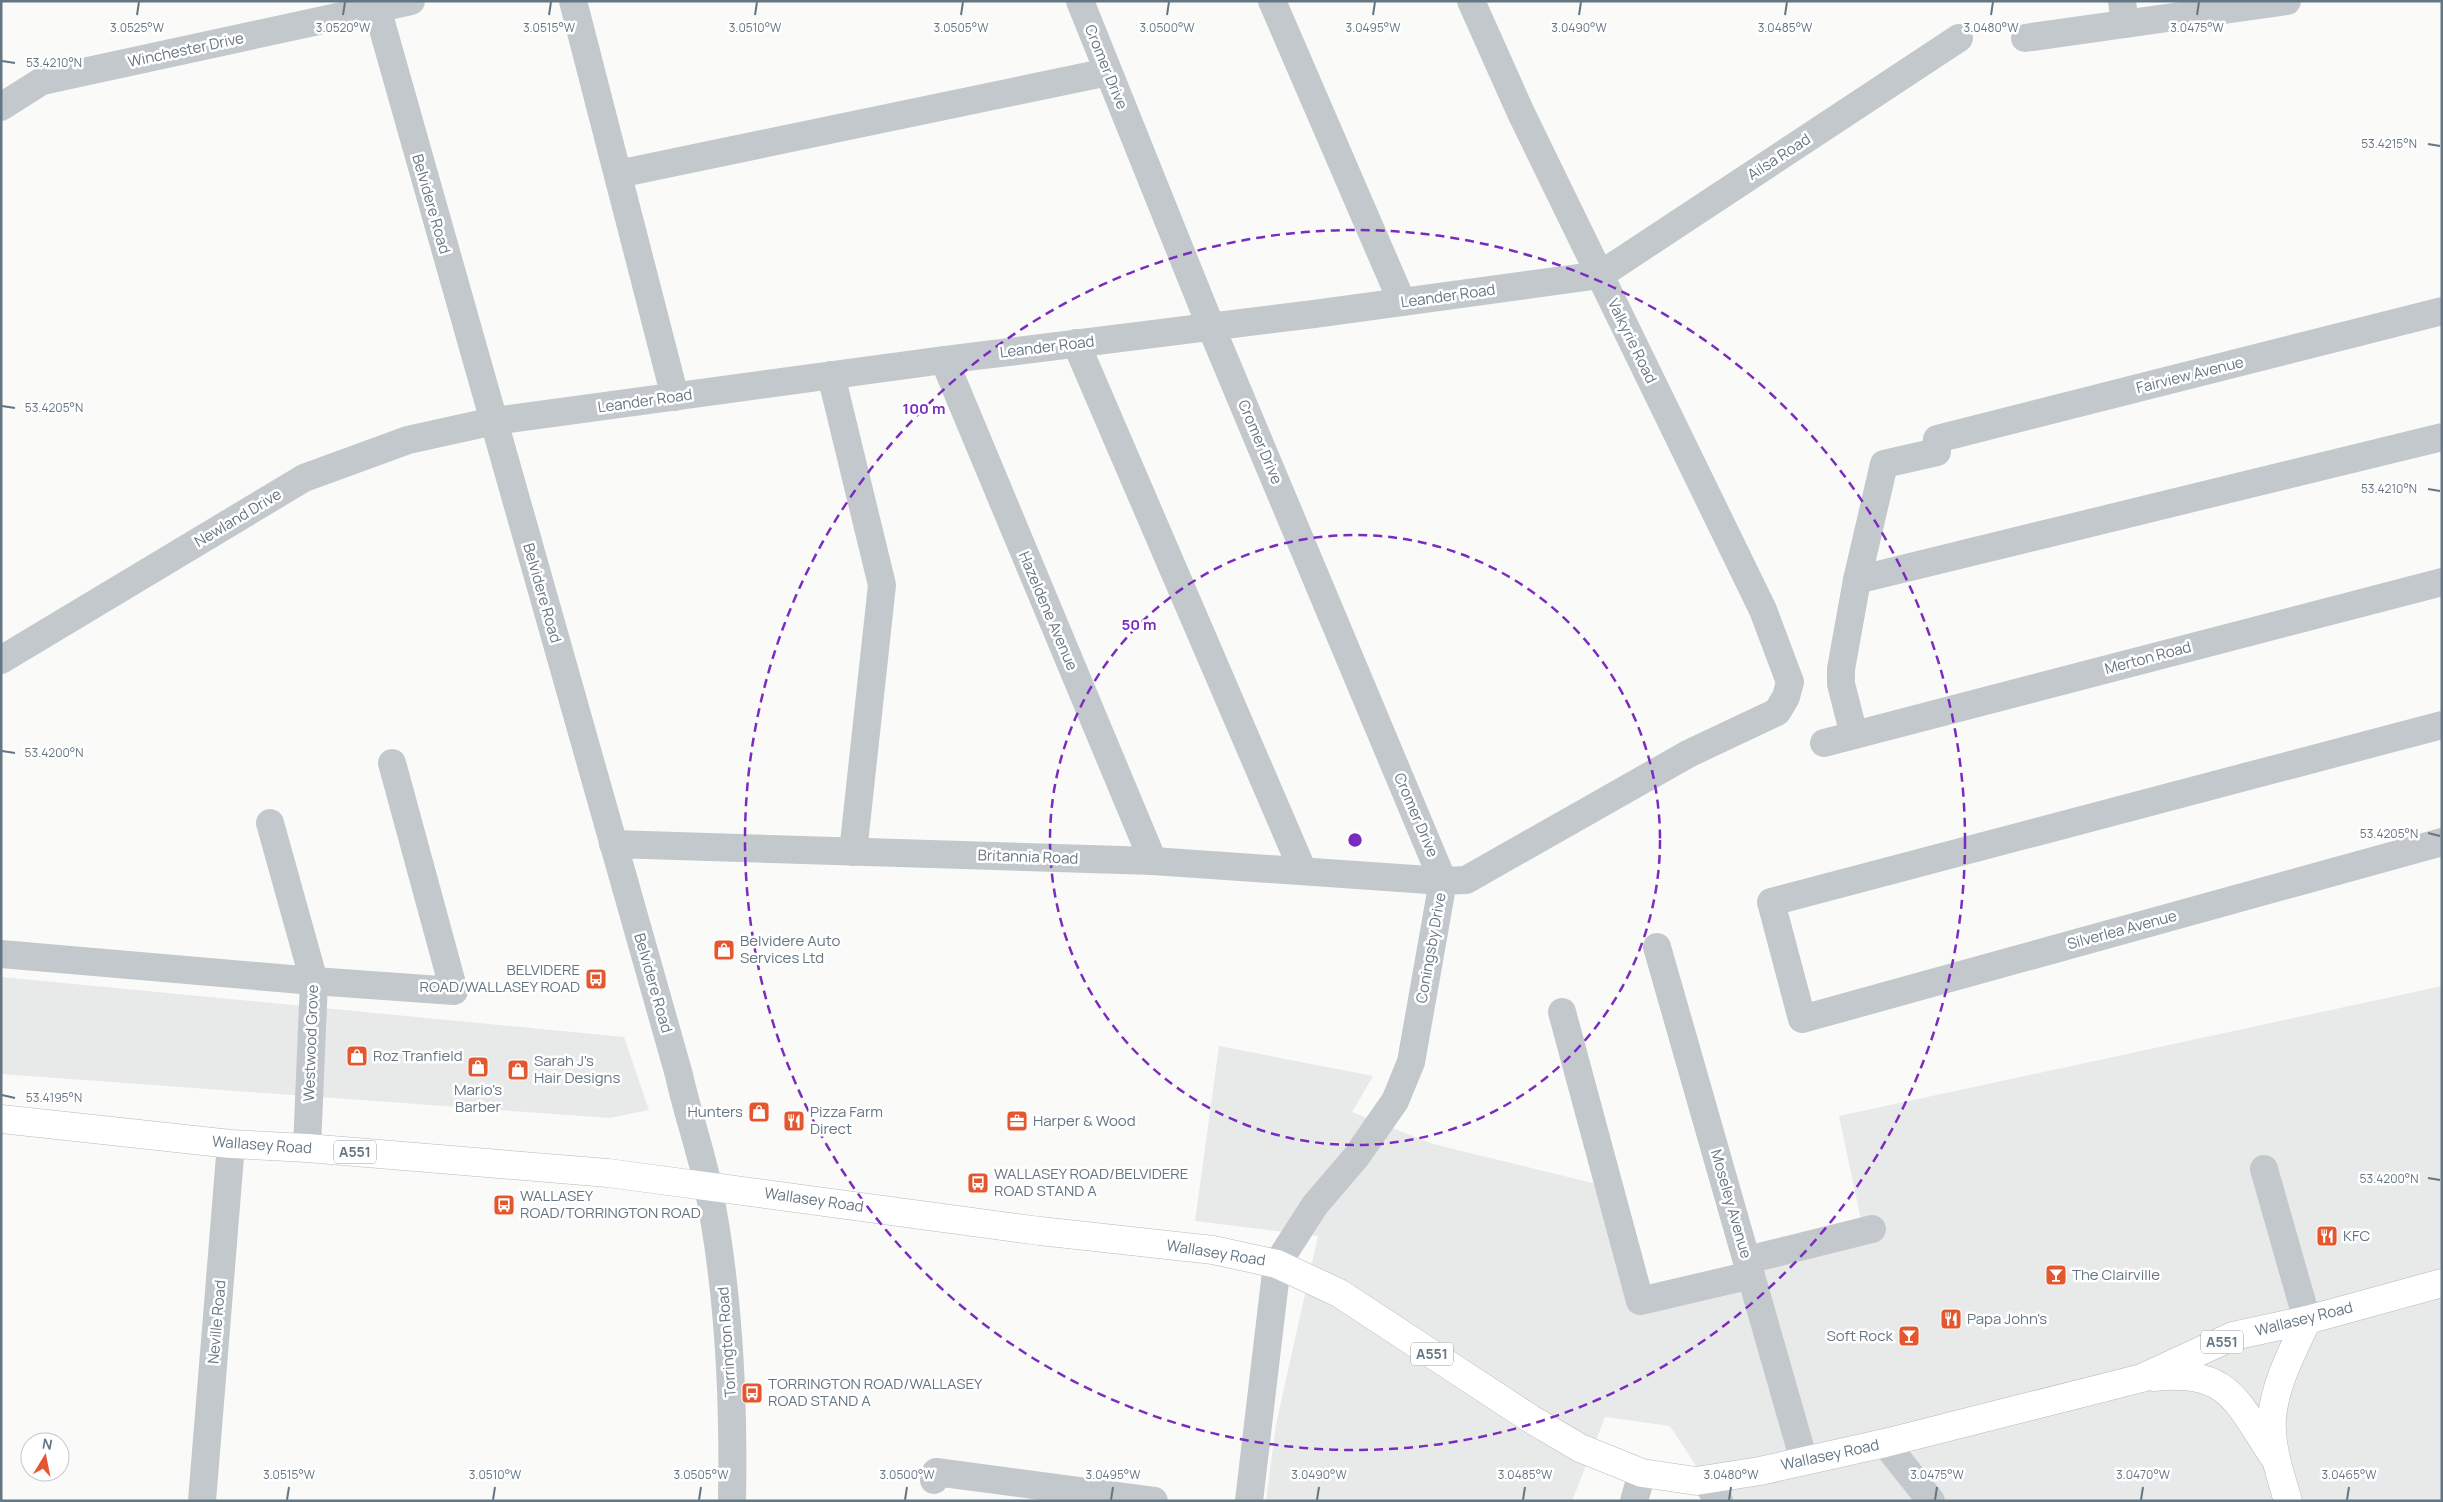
<svg xmlns="http://www.w3.org/2000/svg" width="2443" height="1502" font-family="Manrope,sans-serif">
<rect width="100%" height="100%" fill="#fafaf8"/>
<!-- built -->
<g fill="#e8e9e9">
<polygon points="1,977 624,1037 649,1110 610,1118 1,1074"/>
<polygon points="2442,986 2442,1501 1719,1501 1670,1426 1605,1417 1572,1501 1266,1501 1276,1424 1318,1236 1195,1221 1219,1046 1373,1076 1352,1112 1433,1144 1601,1185 1640,1301 1861,1220 1839,1116"/>
</g>
<g fill="none" stroke-linecap="round" stroke-linejoin="round">
<!-- major casing -->
<g stroke="#b5babe" stroke-width="29">
<g id="major">
<polyline points="1,1119 231,1144 307,1148 608,1173 1040,1231 1213,1250 1277,1264 1339,1293 1531,1419 1580,1448 1642,1473 1696,1481 1760,1471 1885,1443 2142,1378 2233,1336 2307,1320 2442,1283"/>
<path d="M2153,1377C2230,1369 2236,1401 2274,1457"/>
<path d="M2288,1501C2280,1474 2270,1445 2272,1418C2275,1383 2293,1351 2307,1320"/>
</g>
</g>
<!-- minor -->
<g stroke="#c3c8cc" stroke-width="28">
<path d="M375,1L679,1075C687,1112 700,1148 708,1186C729,1289 734,1396 732,1501"/>
<polyline points="573,1 675,397"/>
<polyline points="1272,1 1402,302"/>
<polyline points="2122,1 2125,24"/>
<polyline points="2025,38 2287,1"/>
<polyline points="1,107 42,81 411,1"/>
<polyline points="618,174 1108,72"/>
<polyline points="1076,343 1303,871"/>
<polyline points="944,360 1153,861"/>
<polyline points="831,375 882,585 853,852"/>
<polyline points="1857,580 2442,437"/>
<polyline points="1,660 304,478 408,440 494,421 944,360 1314,314 1600,275 1959,38"/>
<polyline points="2442,725 1771,902 1802,1019 2442,842"/>
<polyline points="1854,735 1841,684 1841,669 1857,580 1884,464 1937,452 1937,439 2442,311"/>
<polyline points="1824,743 2442,582"/>
<polyline points="270,823 314,981 307,1148"/>
<polyline points="613,844 1153,861 1443,881 1211,327 1080,1"/>
<polyline points="1657,947 1804,1461"/>
<polyline points="1,954 314,981 454,991 392,763"/>
<polyline points="1562,1012 1640,1301 1751,1275"/>
<polyline points="2264,1169 2307,1320"/>
<polyline points="1747,1260 1872,1229"/>
<polyline points="1885,1443 1931,1501"/>
<polyline points="1704,1479 1719,1501"/>
<polyline points="934,1480 936,1472 1154,1501"/>
<polyline points="202,1501 231,1144"/>
<polyline points="1249,1501 1277,1264 1315,1205 1356,1157 1395,1101 1411,1062 1443,881 1466,880 1688,754 1777,712 1786,697 1790,682 1763,610 1521,113 1471,1"/>
<polyline points="1634,1501 1642,1473"/>
</g>
<!-- major -->
<use href="#major" stroke="#fff" stroke-width="28"/>
</g>
<!-- ticks -->
<path fill="none" stroke="#657683" stroke-width="2" d="M137,15L139,2M343,15L345,2M549,15L551,2M755,15L757,2M961,15L963,2M1167,15L1169,2M1373,15L1375,2M1579,15L1581,2M1785,15L1787,2M1991,15L1993,2M2197,15L2199,2M2,61L15,63M2428,144L2440,146M2,406L15,408M2428,489L2440,491M2,751L15,753M2428,833L2440,836M2,1095L15,1098M2428,1178L2440,1180M287,1500L289,1487M493,1500L495,1487M699,1500L701,1487M905,1500L907,1487M1111,1500L1113,1487M1317,1500L1319,1487M1523,1500L1525,1487M1729,1500L1731,1487M1935,1500L1937,1487M2141,1500L2143,1487M2347,1500L2349,1487"/>
<!-- distance rings -->
<g fill="none" stroke="#7b2cbf" stroke-width="2.5" stroke-dasharray="9 6">
<circle cx="1355" cy="840" r="305"/>
<circle cx="1355" cy="840" r="610"/>
</g>
<!-- icons -->
<defs>
<g id="shop-square" transform="scale(1.125)"><rect x="-9" y="-9" width="18" height="18" rx="4" fill="#e4572e" stroke="#fff"/><path d="M-5-2.5h2.3a2.7 3.5 0 0 1 5.4 0H5L5.5 6h-11ZM-1.5-2.5h3a1.5 2.3 0 0 0-3 0Z" fill="#fff"/></g>
<g id="bus-square" transform="scale(1.125)"><rect x="-9" y="-9" width="18" height="18" rx="4" fill="#e4572e" stroke="#fff"/><path d="M-5-6H5V4H4V6H2V4H-2V6H-4V4H-5ZM-3.5-4V0h7V-4ZM-3.5 1.2v1.5H-2V1.2ZM2 1.2v1.5H3.5V1.2Z" fill="#fff"/></g>
<g id="restaurant-square" transform="scale(1.125)"><rect x="-9" y="-9" width="18" height="18" rx="4" fill="#e4572e" stroke="#fff"/><path d="M-5-6h1v4h1v-4h1v4h1v-4h1v5L-1.5 .5V6h-2V.5L-5-1ZM5-6V6H3V1.5H1.5Q1.5-4 5-6Z" fill="#fff"/></g>
<g id="office-square" transform="scale(1.125)"><rect x="-9" y="-9" width="18" height="18" rx="4" fill="#e4572e" stroke="#fff"/><path d="M-6-3h4V-5.5h4V-3h4V5H-6ZM-1-4.5V-3h2v-1.5ZM-6 0V1H6V0Z" fill="#fff"/></g>
<g id="bar-square" transform="scale(1.125)"><rect x="-9" y="-9" width="18" height="18" rx="4" fill="#e4572e" stroke="#fff"/><path d="M-6-5H6L.8 .8V4.5H3.5V6h-7V4.5H-.8V.8Z" fill="#fff"/></g>
</defs>
<g fill-rule="evenodd">
<use href="#shop-square" x="724" y="950"/>
<use href="#bus-square" x="596" y="979"/>
<use href="#shop-square" x="357" y="1056"/>
<use href="#shop-square" x="478" y="1067"/>
<use href="#shop-square" x="518" y="1070"/>
<use href="#shop-square" x="759" y="1112"/>
<use href="#restaurant-square" x="794" y="1121"/>
<use href="#office-square" x="1017" y="1121"/>
<use href="#bus-square" x="978" y="1183"/>
<use href="#bus-square" x="504" y="1205"/>
<use href="#restaurant-square" x="2327" y="1236"/>
<use href="#bar-square" x="2056" y="1275"/>
<use href="#restaurant-square" x="1951" y="1319"/>
<use href="#bar-square" x="1909" y="1336"/>
<use href="#bus-square" x="752" y="1393"/>
</g>
<g text-anchor="middle" stroke-width="5" stroke-linejoin="round" paint-order="stroke">
<!-- shield labels -->
<g fill="#fff" stroke="#939fa8" stroke-width="1">
<rect x="334" y="1140.5" width="42" height="23" rx="4"/>
<rect x="2201" y="1330.5" width="42" height="23" rx="4"/>
<rect x="1411" y="1342.5" width="42" height="23" rx="4"/>
</g>
<g font-size="14" font-weight="bold" fill="#657683">
<text x="355" y="1157">A551</text>
<text x="2222" y="1347">A551</text>
<text x="1432" y="1359">A551</text>
</g>
<!-- street labels -->
<g font-size="15" fill="#657683" stroke="#fff">
<text transform="translate(186 50) rotate(-12)" y="5">Winchester Drive</text>
<text transform="translate(1106 67) rotate(68)" y="5">Cromer Drive</text>
<text transform="translate(1779 157) rotate(-33)" y="5">Ailsa Road</text>
<text transform="translate(431 204) rotate(74)" y="5">Belvidere Road</text>
<text transform="translate(1448 296) rotate(-8)" y="5">Leander Road</text>
<text transform="translate(1632 341) rotate(64)" y="5">Valkyrie Road</text>
<text transform="translate(1047 347) rotate(-7)" y="5">Leander Road</text>
<text transform="translate(2190 375) rotate(-14)" y="5">Fairview Avenue</text>
<text transform="translate(645 401) rotate(-8)" y="5">Leander Road</text>
<text transform="translate(1260 442) rotate(67)" y="5">Cromer Drive</text>
<text transform="translate(238 518) rotate(-31)" y="5">Newland Drive</text>
<text transform="translate(542 593) rotate(74)" y="5">Belvidere Road</text>
<text transform="translate(1048 611) rotate(67)" y="5">Hazeldene Avenue</text>
<text transform="translate(2148 658) rotate(-15)" y="5">Merton Road</text>
<text transform="translate(1416 815) rotate(67)" y="5">Cromer Drive</text>
<text transform="translate(1028 857) rotate(2)" y="5">Britannia Road</text>
<text transform="translate(2122 930) rotate(-15)" y="5">Silverlea Avenue</text>
<text transform="translate(1431 948) rotate(-80)" y="5">Coningsby Drive</text>
<text transform="translate(653 983) rotate(74)" y="5">Belvidere Road</text>
<text transform="translate(311 1043) rotate(-88)" y="5">Westwood Grove</text>
<text transform="translate(262 1145) rotate(4)" y="5">Wallasey Road</text>
<text transform="translate(814 1200) rotate(8)" y="5">Wallasey Road</text>
<text transform="translate(1731 1204) rotate(74)" y="5">Moseley Avenue</text>
<text transform="translate(1216 1253) rotate(9)" y="5">Wallasey Road</text>
<text transform="translate(2304 1319) rotate(-14)" y="5">Wallasey Road</text>
<text transform="translate(217 1322) rotate(-85)" y="5">Neville Road</text>
<text transform="translate(727 1342) rotate(-94)" y="5">Torrington Road</text>
<text transform="translate(1830 1455) rotate(-12)" y="5">Wallasey Road</text>
</g>
<!-- poi labels -->
<g font-size="15" fill="#657683" stroke="#fff" text-anchor="start">
<text x="740" y="946">Belvidere Auto<tspan x="740" dy="17">Services Ltd</tspan></text>
<text x="580" y="975" text-anchor="end">BELVIDERE<tspan x="580" dy="17">ROAD/WALLASEY ROAD</tspan></text>
<text x="373" y="1061">Roz Tranfield</text>
<text x="534" y="1066">Sarah J's<tspan x="534" dy="17">Hair Designs</tspan></text>
<text x="478" y="1095" text-anchor="middle">Mario's<tspan x="478" dy="17">Barber</tspan></text>
<text x="743" y="1117" text-anchor="end">Hunters</text>
<text x="810" y="1117">Pizza Farm<tspan x="810" dy="17">Direct</tspan></text>
<text x="1033" y="1126">Harper &amp; Wood</text>
<text x="994" y="1179">WALLASEY ROAD/BELVIDERE<tspan x="994" dy="17">ROAD STAND A</tspan></text>
<text x="520" y="1201">WALLASEY<tspan x="520" dy="17">ROAD/TORRINGTON ROAD</tspan></text>
<text x="2343" y="1241">KFC</text>
<text x="2072" y="1280">The Clairville</text>
<text x="1967" y="1324">Papa John's</text>
<text x="1893" y="1341" text-anchor="end">Soft Rock</text>
<text x="768" y="1389">TORRINGTON ROAD/WALLASEY<tspan x="768" dy="17">ROAD STAND A</tspan></text>
</g>
</g>
<g font-size="12" text-anchor="middle" fill="#657683" stroke="#fff" stroke-width="5" stroke-linejoin="round" paint-order="stroke">
<text x="137" y="32">3.0525°W</text>
<text x="343" y="32">3.0520°W</text>
<text x="549" y="32">3.0515°W</text>
<text x="755" y="32">3.0510°W</text>
<text x="961" y="32">3.0505°W</text>
<text x="1167" y="32">3.0500°W</text>
<text x="1373" y="32">3.0495°W</text>
<text x="1579" y="32">3.0490°W</text>
<text x="1785" y="32">3.0485°W</text>
<text x="1991" y="32">3.0480°W</text>
<text x="2197" y="32">3.0475°W</text>
<text x="54" y="67">53.4210°N</text>
<text x="2389" y="148">53.4215°N</text>
<text x="54" y="412">53.4205°N</text>
<text x="2389" y="493">53.4210°N</text>
<text x="54" y="757">53.4200°N</text>
<text x="2389" y="838">53.4205°N</text>
<text x="54" y="1102">53.4195°N</text>
<text x="2389" y="1183">53.4200°N</text>
<text x="289" y="1479">3.0515°W</text>
<text x="495" y="1479">3.0510°W</text>
<text x="701" y="1479">3.0505°W</text>
<text x="907" y="1479">3.0500°W</text>
<text x="1113" y="1479">3.0495°W</text>
<text x="1319" y="1479">3.0490°W</text>
<text x="1525" y="1479">3.0485°W</text>
<text x="1731" y="1479">3.0480°W</text>
<text x="1937" y="1479">3.0475°W</text>
<text x="2143" y="1479">3.0470°W</text>
<text x="2349" y="1479">3.0465°W</text>
</g>
<circle cx="1355" cy="840" r="8" fill="#7b2cbf" stroke="#fff" stroke-width="2.5"/>
<g font-size="15" text-anchor="middle" font-weight="bold" fill="#7b2cbf" stroke="#fff" stroke-width="5" stroke-linejoin="round" paint-order="stroke">
<text x="924" y="414">100 m</text>
<text x="1139" y="630">50 m</text>
</g>
<!-- border -->
<rect width="2443" height="1502" fill="none" stroke="#657683" stroke-width="5"/>
<!-- north arrow -->
<g transform="translate(45 1457) rotate(10)"><circle r="24" fill="#ffffff" stroke="#c1c8cd"/>
<path d="M0-4L9 19L0 12L-9 19Z" fill="#e4572e"/>
<text y="-8" font-size="14" font-weight="bold" text-anchor="middle" fill="#657683">N</text>
</g>
</svg>
